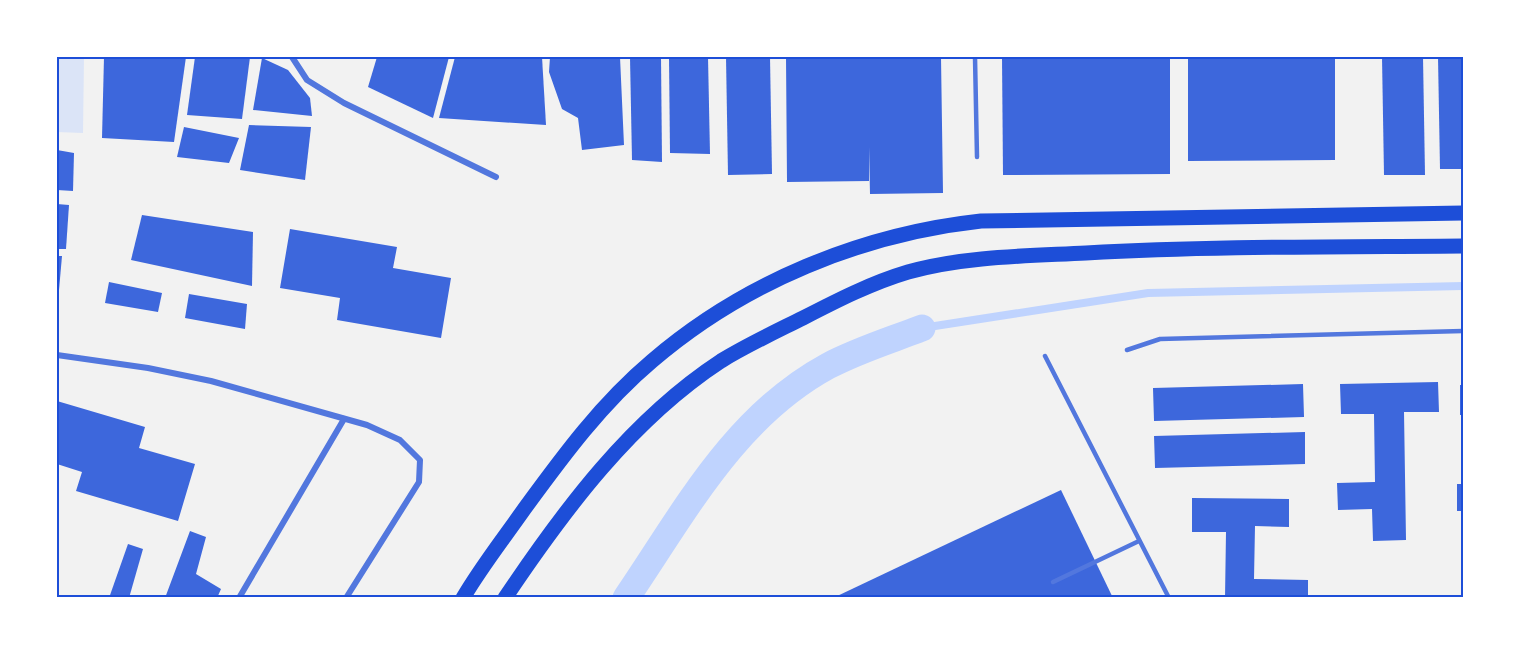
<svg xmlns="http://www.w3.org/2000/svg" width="1520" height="655" font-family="Raleway,sans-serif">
<rect width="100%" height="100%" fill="#f2f2f2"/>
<!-- green -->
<polygon fill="#dbe4f7" points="57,57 84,57 83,133 57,132"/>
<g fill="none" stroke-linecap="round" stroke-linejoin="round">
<!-- stream -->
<polyline stroke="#bfd3fe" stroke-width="8" points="922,328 1148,293 1463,286"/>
<!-- canal -->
<path stroke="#bfd3fe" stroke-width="27" d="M626,598C684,513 734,417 828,366C858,350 891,340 922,328"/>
</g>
<!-- building -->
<g fill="#3d67dc">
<polygon points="104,57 186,57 174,142 102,138"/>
<polygon points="195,57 250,57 242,119 187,115"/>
<polygon points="377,57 449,57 433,118 368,87"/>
<polygon points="455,57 542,57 546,125 439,118"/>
<polygon points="550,57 620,57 624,145 582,150 578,118 562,109 549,72"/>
<polygon points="630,57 661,57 662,162 632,160"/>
<polygon points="669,57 708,57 710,154 670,153"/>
<polygon points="726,57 770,57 772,174 728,175"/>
<polygon points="786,57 941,57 943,193 870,194 869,147 869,181 787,182"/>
<polygon points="1002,57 1170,57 1170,174 1003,175"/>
<polygon points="1188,57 1335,57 1335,160 1188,161"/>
<polygon points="1382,57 1423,57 1425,175 1384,175"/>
<polygon points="1438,57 1463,57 1463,169 1440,169"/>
<polygon points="262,58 288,70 310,98 312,116 253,110"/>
<polygon points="249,125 311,127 305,180 240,170"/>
<polygon points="184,127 239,138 229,163 177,157"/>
<polygon points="57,150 74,153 73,191 57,190"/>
<polygon points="57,204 69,205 66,249 57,249"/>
<polygon points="142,215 253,232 252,286 131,260"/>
<polygon points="290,229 397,247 393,268 451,278 441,338 337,320 340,298 280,288"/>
<polygon points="57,256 62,256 59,290 57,290"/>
<polygon points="109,282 162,293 158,312 105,303"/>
<polygon points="189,294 247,304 245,329 185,318"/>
<polygon points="1438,382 1439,412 1404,412 1406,540 1373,541 1372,509 1338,510 1337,483 1375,482 1374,414 1341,414 1340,384"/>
<polygon points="1303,384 1304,417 1154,421 1153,388"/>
<rect x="1460" y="385" width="3" height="30"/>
<polygon points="57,401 145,427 139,448 195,464 178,521 76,491 82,472 57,464"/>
<polygon points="1305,432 1305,464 1155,468 1154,436"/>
<rect x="1457" y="484" width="6" height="27"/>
<polygon points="1061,490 1113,598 833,598"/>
<polygon points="1192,498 1289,499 1289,527 1255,526 1254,579 1308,580 1308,598 1225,598 1226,532 1192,532"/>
<polygon points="190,531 206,537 196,574 221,589 217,598 165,598"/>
<polygon points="128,544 143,549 129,598 109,598"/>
</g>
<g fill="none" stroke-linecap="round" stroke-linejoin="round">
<!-- service -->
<g stroke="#5277de" stroke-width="4.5">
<polyline points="975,57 977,157"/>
<polyline points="1127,350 1160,339 1463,331"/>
<polyline points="1045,356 1169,598"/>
<polyline points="1053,582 1139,541"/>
</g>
<!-- minor -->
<g stroke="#5277de" stroke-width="6">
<polyline points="292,57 307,80 344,103 496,177"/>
<polyline points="57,355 148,368 211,381 367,425 400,440 420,460 419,482 346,598"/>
<polyline points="239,598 344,419"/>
</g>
<!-- primary -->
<g stroke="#1d4ed8" stroke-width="15">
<path d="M463,598C481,567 504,538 525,508C563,456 602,403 652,361C744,282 862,234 981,221L1463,213"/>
<path d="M505,598C564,510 631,420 721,361C747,345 775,332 803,318C836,301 871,283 908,272C965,256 1028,256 1086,253C1212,246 1337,247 1463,246"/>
</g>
</g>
<!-- border -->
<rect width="1520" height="655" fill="none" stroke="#ffffff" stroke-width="117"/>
<rect x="58" y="58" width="1404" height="538" fill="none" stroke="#1d4ed8" stroke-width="2"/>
</svg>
